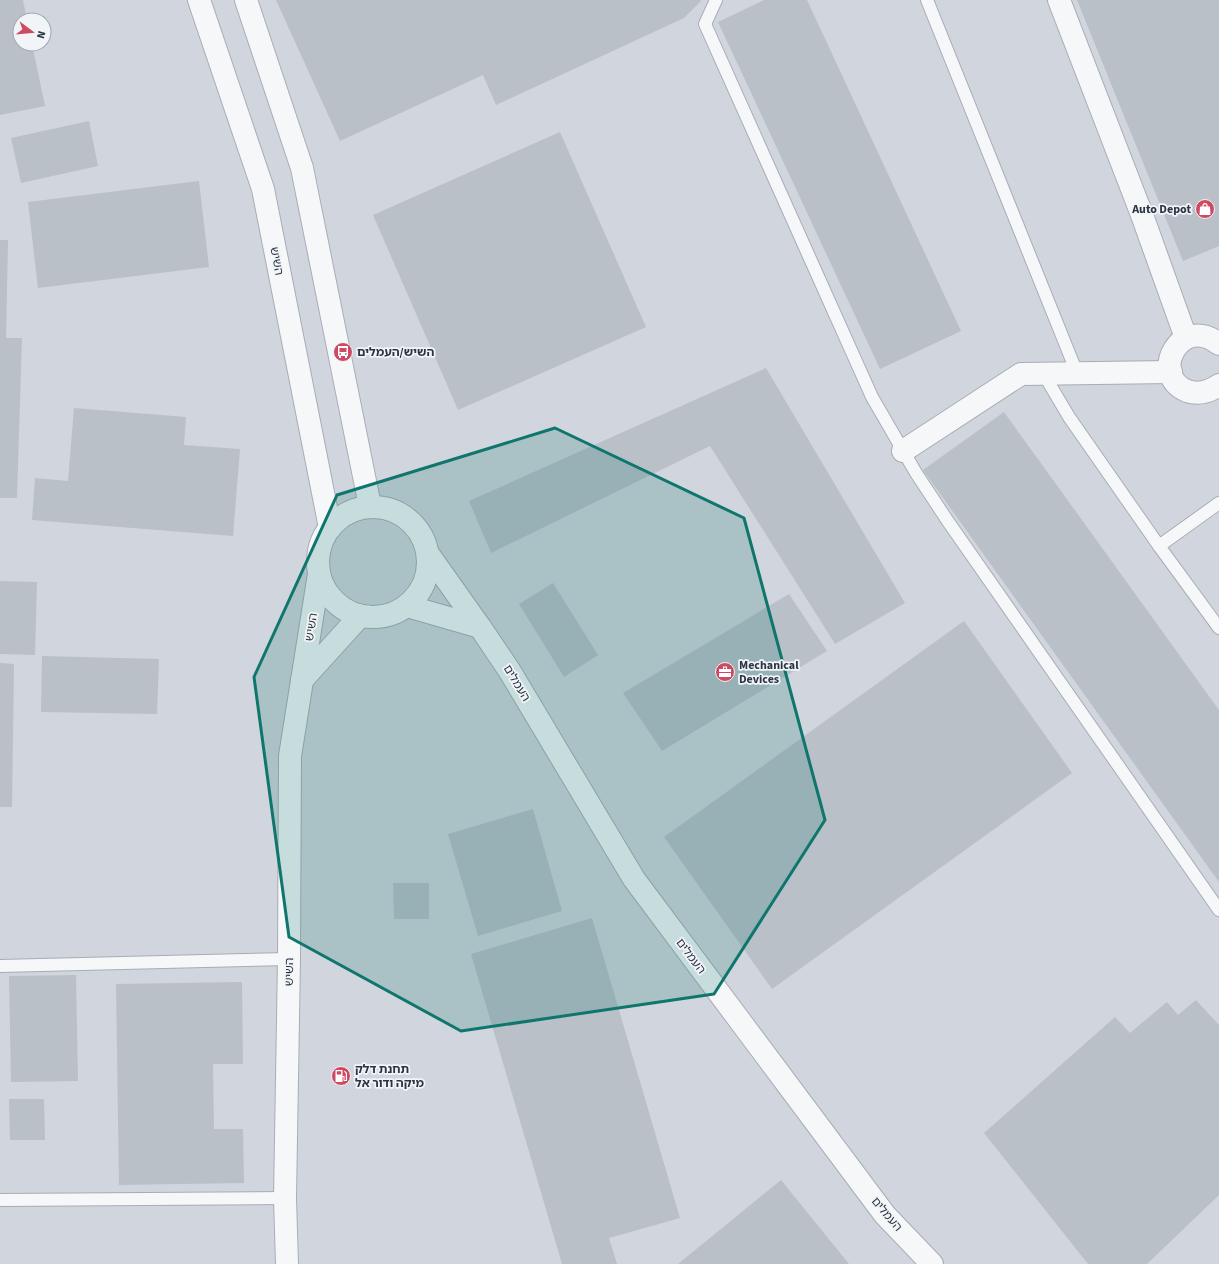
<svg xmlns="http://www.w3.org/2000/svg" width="1219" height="1264" font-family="'Source Sans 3','Noto Sans Hebrew',sans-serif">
<rect width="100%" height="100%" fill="#e3e6eb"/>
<!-- built -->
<path fill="#d1d5dd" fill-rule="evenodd" d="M0,0H1219V1264H0ZM20,20H44V44H20Z"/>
<!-- building -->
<g fill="#bac0c8">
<polygon points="0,0 23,0 27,20 20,20 20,44 32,44 45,106 0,115"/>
<polygon points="276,0 701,0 700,2 684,18 496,105 483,75 340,141"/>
<polygon points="764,0 807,0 961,331 880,369 718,22"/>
<polygon points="1077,0 1219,0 1219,246 1183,261"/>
<polygon points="89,121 98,166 21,183 11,138"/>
<polygon points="560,132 646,327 458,410 373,215"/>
<polygon points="199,181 209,267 38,288 28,202"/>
<polygon points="0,240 8,240 6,338 22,338 17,498 0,498"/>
<polygon points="766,368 905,603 835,644 710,446 491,553 469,501"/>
<polygon points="74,408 186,417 184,445 240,449 233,536 32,520 35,478 68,481"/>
<polygon points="1004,412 1219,710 1219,882 923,470"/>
<polygon points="0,581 37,582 35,655 0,654"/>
<polygon points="553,583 598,655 564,677 519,604"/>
<polygon points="789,594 827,651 662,751 623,693"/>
<polygon points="964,621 1072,773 772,989 664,837"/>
<polygon points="42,656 159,659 157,714 41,712"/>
<polygon points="0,663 14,664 12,807 0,807"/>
<polygon points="533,809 562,911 478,936 448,834"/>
<polygon points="393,883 429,883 429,919 394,919"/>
<polygon points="592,918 680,1218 609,1238 617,1264 562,1264 471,954"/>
<polygon points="76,975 78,1081 11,1082 9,976"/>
<polygon points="242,982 243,1064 213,1064 214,1129 243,1129 244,1183 119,1185 116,984"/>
<polygon points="1196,1000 1219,1025 1219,1195 1147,1264 1088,1264 984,1133 1115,1017 1130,1033 1167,1002 1178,1015"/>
<polygon points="9,1099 44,1099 45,1140 10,1140"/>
<polygon points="781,1180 849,1264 678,1264"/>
</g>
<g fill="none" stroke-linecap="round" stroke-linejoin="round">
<!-- lane casing -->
<g stroke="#a8adb5" stroke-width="14">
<g id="lane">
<polyline points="716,0 705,24 872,397 916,473 947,520 1219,910"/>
<polyline points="927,0 1077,373"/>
<polyline points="1043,373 1069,417 1159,546 1219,503"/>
<polyline points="1159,546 1219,628"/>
<polyline points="0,966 289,959"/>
<polyline points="0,1200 285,1198"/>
</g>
</g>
<!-- street casing -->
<g stroke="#a8adb5" stroke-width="24">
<g id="street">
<polyline points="199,0 263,189 330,528"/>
<polyline points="246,0 302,168 370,506"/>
<polyline points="1059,0 1142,215 1186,338"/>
<path d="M1219,344C1181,313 1148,375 1187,391C1199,395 1209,392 1219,385"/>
<polyline points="903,451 1021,374 1171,372"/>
<circle cx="373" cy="562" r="55"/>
<polyline points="429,555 480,627 509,670 634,879 885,1215 932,1264"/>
<polyline points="407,606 480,627"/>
<polyline points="302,680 360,616"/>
<polyline points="287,1264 285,1198 289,959 290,756 319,574"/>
</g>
</g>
<!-- lane -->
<use href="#lane" stroke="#f6f7f9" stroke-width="12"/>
<!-- street -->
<use href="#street" stroke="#f6f7f9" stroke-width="22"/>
</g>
<!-- marked area -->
<path fill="#0f766e" fill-opacity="0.2" stroke="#0f766e" stroke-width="3" stroke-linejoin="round" d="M555,428L744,518L825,820L714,994L461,1031L289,937L254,677L337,495Z"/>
<!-- icons -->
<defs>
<g id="shop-disc" transform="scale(1)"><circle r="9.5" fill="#ce4a63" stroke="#f2f5f8"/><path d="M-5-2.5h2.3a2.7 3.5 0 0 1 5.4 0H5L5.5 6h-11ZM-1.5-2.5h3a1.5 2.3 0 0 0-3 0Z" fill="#fff"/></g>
<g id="bus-disc" transform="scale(1)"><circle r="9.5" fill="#ce4a63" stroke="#f2f5f8"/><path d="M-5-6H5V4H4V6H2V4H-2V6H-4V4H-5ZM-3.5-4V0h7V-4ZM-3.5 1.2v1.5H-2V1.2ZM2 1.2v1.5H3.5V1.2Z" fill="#fff"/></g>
<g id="office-disc" transform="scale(1)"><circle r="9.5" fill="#ce4a63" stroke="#f2f5f8"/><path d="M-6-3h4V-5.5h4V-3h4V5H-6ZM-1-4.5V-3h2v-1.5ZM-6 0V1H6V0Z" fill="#fff"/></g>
<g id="fuel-disc" transform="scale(1)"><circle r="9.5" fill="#ce4a63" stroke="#f2f5f8"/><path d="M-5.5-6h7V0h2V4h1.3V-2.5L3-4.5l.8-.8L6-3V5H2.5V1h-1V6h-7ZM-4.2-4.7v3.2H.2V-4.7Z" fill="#fff"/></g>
</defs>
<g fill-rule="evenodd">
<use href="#shop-disc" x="1205" y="209"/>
<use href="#bus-disc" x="343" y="352"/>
<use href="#office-disc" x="725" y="672"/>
<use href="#fuel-disc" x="341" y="1076"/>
</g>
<g text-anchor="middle" stroke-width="3.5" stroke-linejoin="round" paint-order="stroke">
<!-- poi labels -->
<g font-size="12" font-weight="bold" fill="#2b3443" stroke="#f2f5f8" text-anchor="start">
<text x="1191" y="213" text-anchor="end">Auto Depot</text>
<text x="357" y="356">השיש/העמלים</text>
<text x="739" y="669">Mechanical<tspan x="739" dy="14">Devices</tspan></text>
<text x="355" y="1073">תחנת דלק<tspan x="355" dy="14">מיקה ודור אל</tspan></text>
</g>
<!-- street labels -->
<g font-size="12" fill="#2b3443" stroke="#f2f5f8">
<text transform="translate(277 261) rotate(79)" y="4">השיש</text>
<text transform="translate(311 627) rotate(-81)" y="4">השיש</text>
<text transform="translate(517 683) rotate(59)" y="4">העמלים</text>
<text transform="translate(691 956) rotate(53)" y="4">העמלים</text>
<text transform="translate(289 972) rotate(-89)" y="4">השיש</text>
<text transform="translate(887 1214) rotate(50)" y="4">העמלים</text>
</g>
</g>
<!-- north arrow -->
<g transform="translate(32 32) rotate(106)"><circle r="19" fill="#f2f5f8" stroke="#a2a8b0"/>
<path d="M0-3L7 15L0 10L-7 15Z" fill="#ce4a63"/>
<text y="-6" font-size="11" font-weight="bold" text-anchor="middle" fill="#2b3443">N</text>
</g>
</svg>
